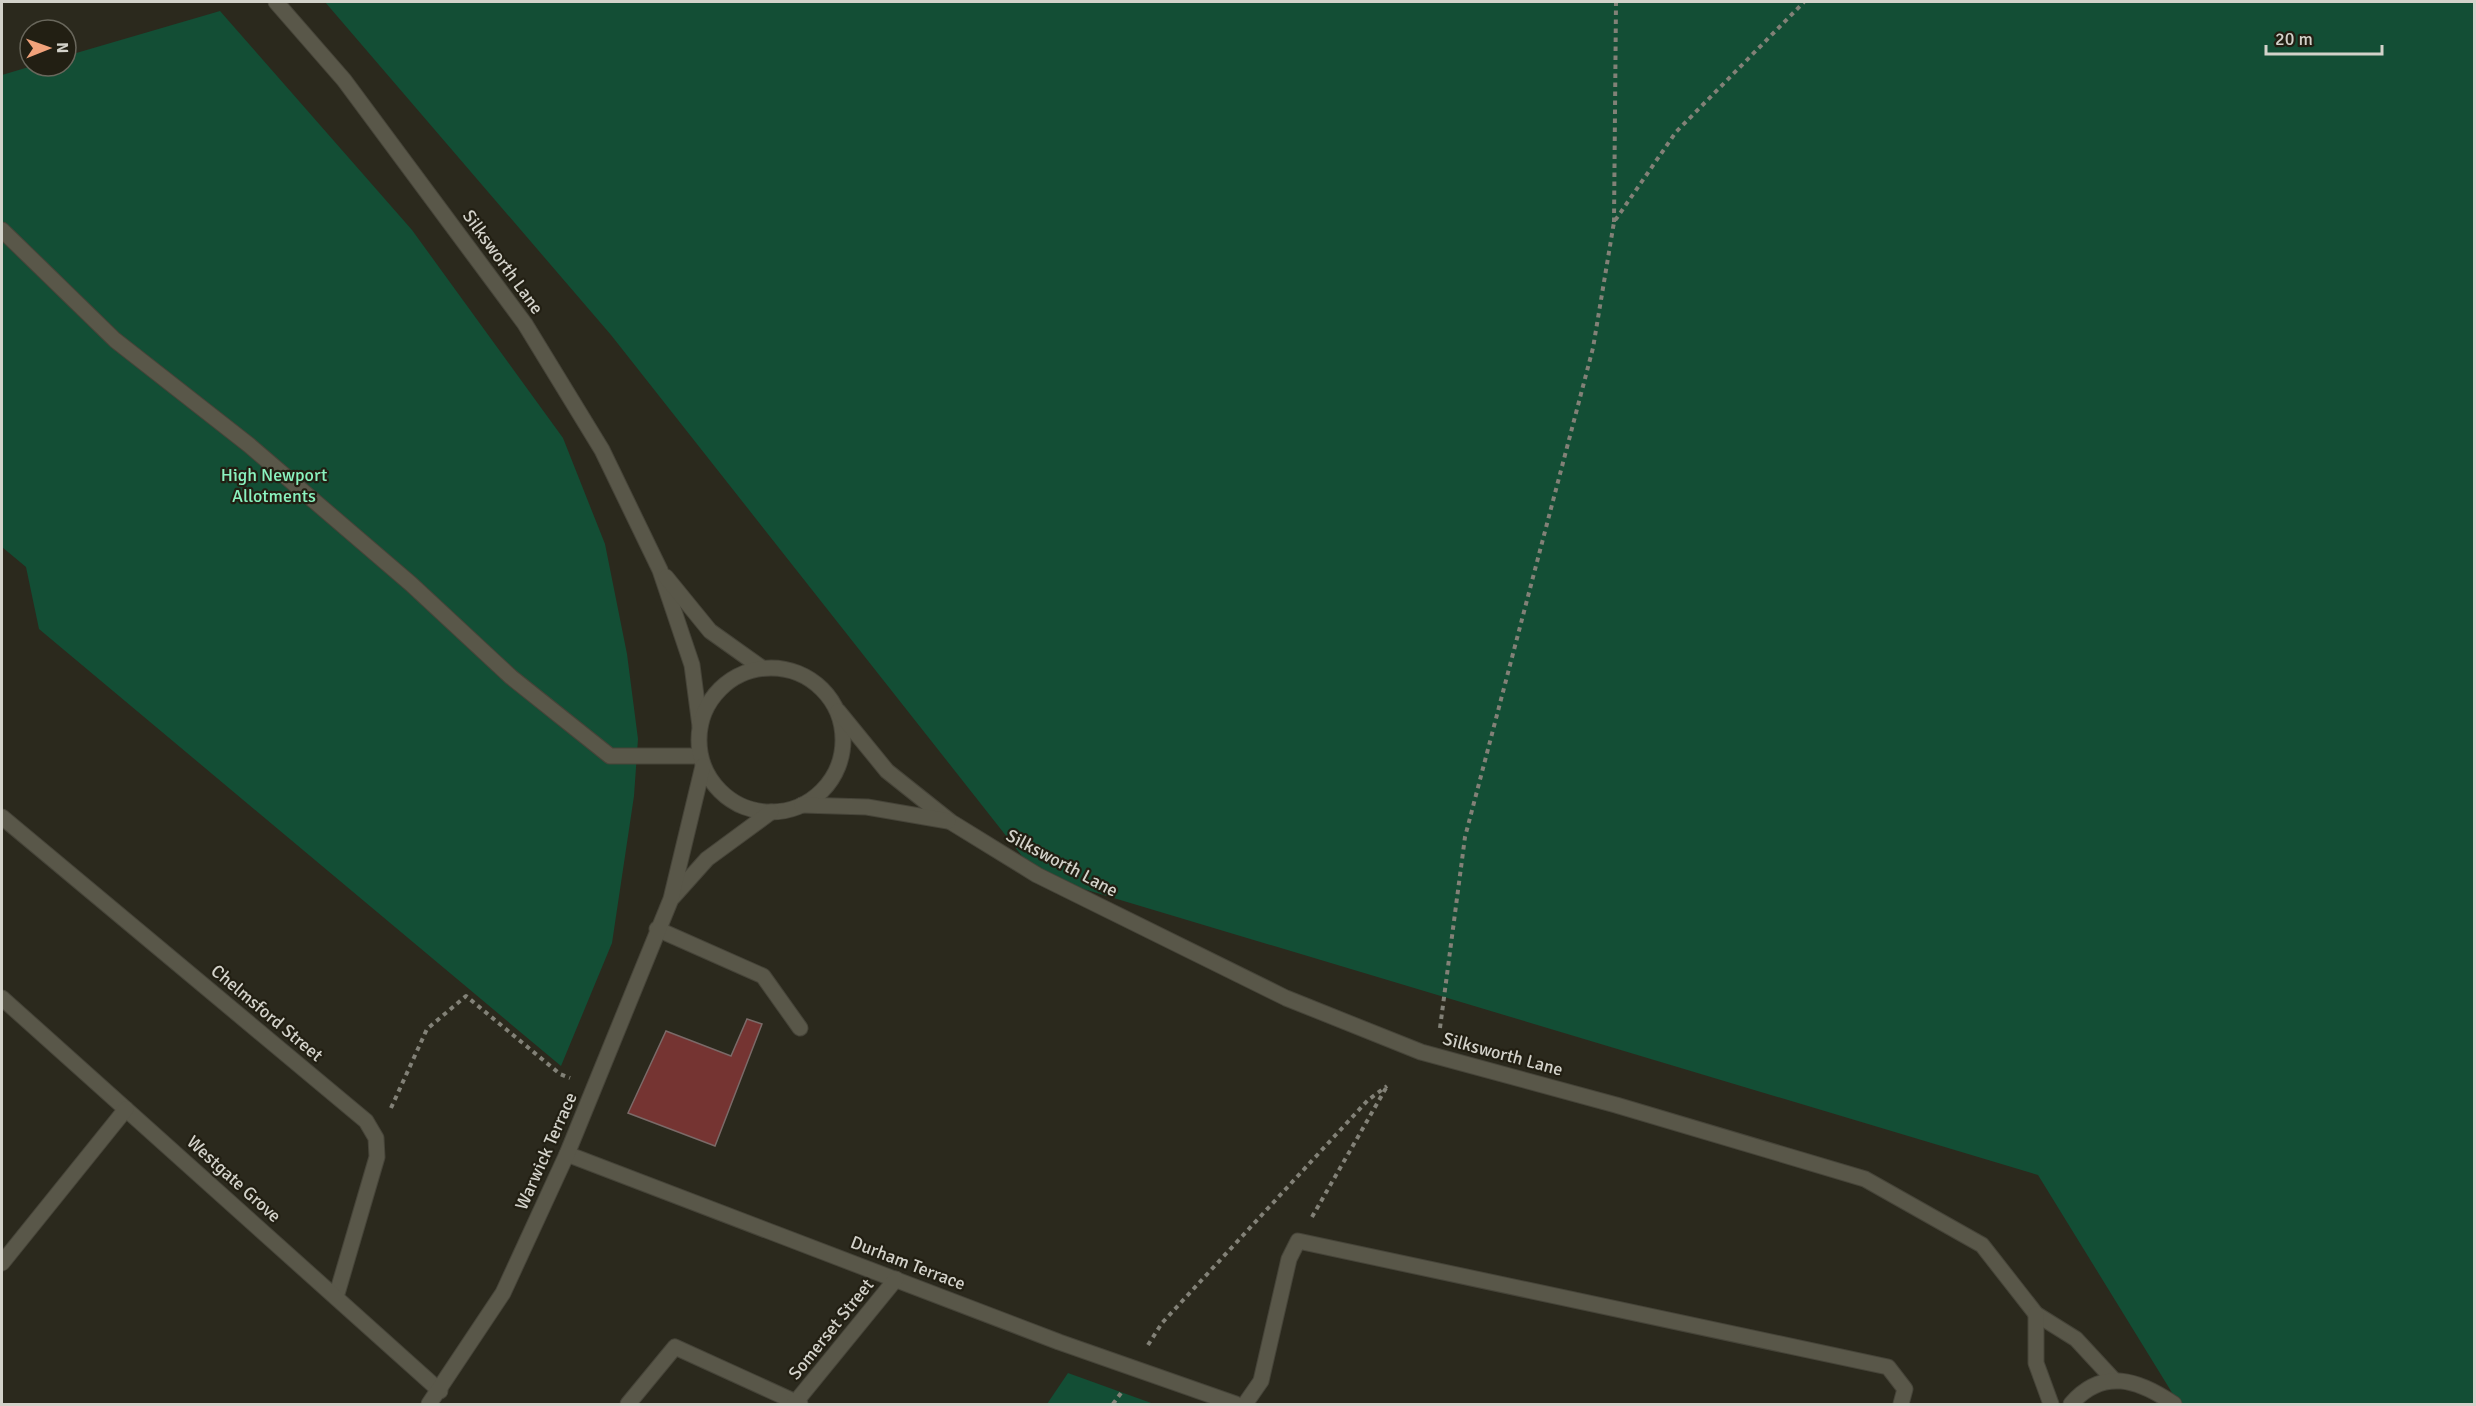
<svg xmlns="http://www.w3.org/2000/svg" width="2476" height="1406" font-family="Signika,sans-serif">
<rect width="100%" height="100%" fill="#2b291d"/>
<!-- green -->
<g fill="#134e35">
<polygon points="325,2 2474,2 2474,1404 2179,1404 2038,1175 1037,875 611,335"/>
<polygon points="220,11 412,230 563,438 605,544 627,654 638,739 634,796 612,943 561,1066 39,629 26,567 2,547 2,75 32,66 66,66 66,56"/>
<polygon points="1068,1373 1154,1404 1047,1404"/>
</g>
<!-- building -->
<polygon fill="#753432" stroke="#7b6a68" stroke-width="1.5" points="747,1019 762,1024 715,1146 628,1113 666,1031 731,1056"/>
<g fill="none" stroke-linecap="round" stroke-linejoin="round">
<!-- service casing -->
<g stroke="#464439" stroke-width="17">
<g id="service">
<polyline points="2,230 115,340 249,445 411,584 511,677 610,756 700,756"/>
<polyline points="657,929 763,976 800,1028"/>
<polyline points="1245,1404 1261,1381 1289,1259 1298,1241 1888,1367 1905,1389 1901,1404"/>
</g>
</g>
<!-- minor casing -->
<g stroke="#464439" stroke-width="17">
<g id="minor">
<polyline points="2,817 366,1121 376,1138 377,1157 336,1297"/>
<polyline points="2,998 440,1391"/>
<polyline points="567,1154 1059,1342 1236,1404"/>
<polyline points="2,1263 126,1109"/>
<polyline points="628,1404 675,1347 800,1404"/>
<polyline points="794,1404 896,1279"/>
</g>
</g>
<!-- tertiary casing -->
<g stroke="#464439" stroke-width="17">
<g id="tertiary">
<polyline points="276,2 344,80 525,324 602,450 660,570 692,665 700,726"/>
<polyline points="666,577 710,631 762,668"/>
<circle cx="771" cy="740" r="72"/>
<polyline points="838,711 887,771 951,822 1037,875 1286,998 1421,1052 1616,1105 1865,1179 1982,1245 2036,1314 2076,1339 2113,1379"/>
<polyline points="802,805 867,807 948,821"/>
<polyline points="673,897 707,859 771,812"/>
<polyline points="2036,1314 2036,1363 2051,1404"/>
<polyline points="429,1404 503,1293 567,1154 671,899 703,766"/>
<path d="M2071,1404C2103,1367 2139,1380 2174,1404"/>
</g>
</g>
<!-- path -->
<g stroke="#828177" stroke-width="4" stroke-dasharray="4.5 4.5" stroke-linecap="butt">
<polyline points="1614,222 1616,2"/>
<polyline points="1440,1028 1465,837 1593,348 1614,222 1676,132 1804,2"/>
<polyline points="391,1108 427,1029 466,996 560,1074 570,1078"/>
<polyline points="1312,1217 1386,1088"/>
<polyline points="1148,1345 1162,1323 1368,1100 1387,1086"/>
<polyline points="1113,1404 1121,1393"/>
</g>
<!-- service -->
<use href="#service" stroke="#595749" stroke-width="15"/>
<!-- minor -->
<use href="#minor" stroke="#595749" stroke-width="15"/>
<!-- tertiary -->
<use href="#tertiary" stroke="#595749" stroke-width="15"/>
</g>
<g text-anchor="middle" stroke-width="4.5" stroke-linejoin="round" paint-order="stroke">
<!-- street labels -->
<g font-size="18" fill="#d3d2ca" stroke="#221f13">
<text transform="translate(503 262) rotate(54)" y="6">Silksworth Lane</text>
<text transform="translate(1062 863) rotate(28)" y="6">Silksworth Lane</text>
<text transform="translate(267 1013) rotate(40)" y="6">Chelmsford Street</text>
<text transform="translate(1503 1054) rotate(15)" y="6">Silksworth Lane</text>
<text transform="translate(546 1151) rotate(-66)" y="6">Warwick Terrace</text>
<text transform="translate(234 1179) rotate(42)" y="6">Westgate Grove</text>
<text transform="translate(908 1263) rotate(21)" y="6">Durham Terrace</text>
<text transform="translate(831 1329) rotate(-51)" y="6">Somerset Street</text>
</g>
<!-- park labels -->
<g font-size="18" fill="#8af3bf" stroke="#221f13">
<text x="274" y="481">High Newport<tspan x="274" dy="21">Allotments</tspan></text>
</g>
</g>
<!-- border -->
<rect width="2476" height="1406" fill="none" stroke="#d3d2ca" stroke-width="6"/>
<!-- north arrow -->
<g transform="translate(48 48) rotate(89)"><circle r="28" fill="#221f13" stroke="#69675c" stroke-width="1.5"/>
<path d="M0-4.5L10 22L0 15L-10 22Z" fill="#f1a27b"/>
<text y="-9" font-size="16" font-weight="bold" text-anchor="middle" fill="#d3d2ca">N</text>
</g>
<!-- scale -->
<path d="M2266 45v9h116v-9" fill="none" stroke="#d3d2ca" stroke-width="3"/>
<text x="2275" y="45" font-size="18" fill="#d3d2ca" stroke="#221f13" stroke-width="4.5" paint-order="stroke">20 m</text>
</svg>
